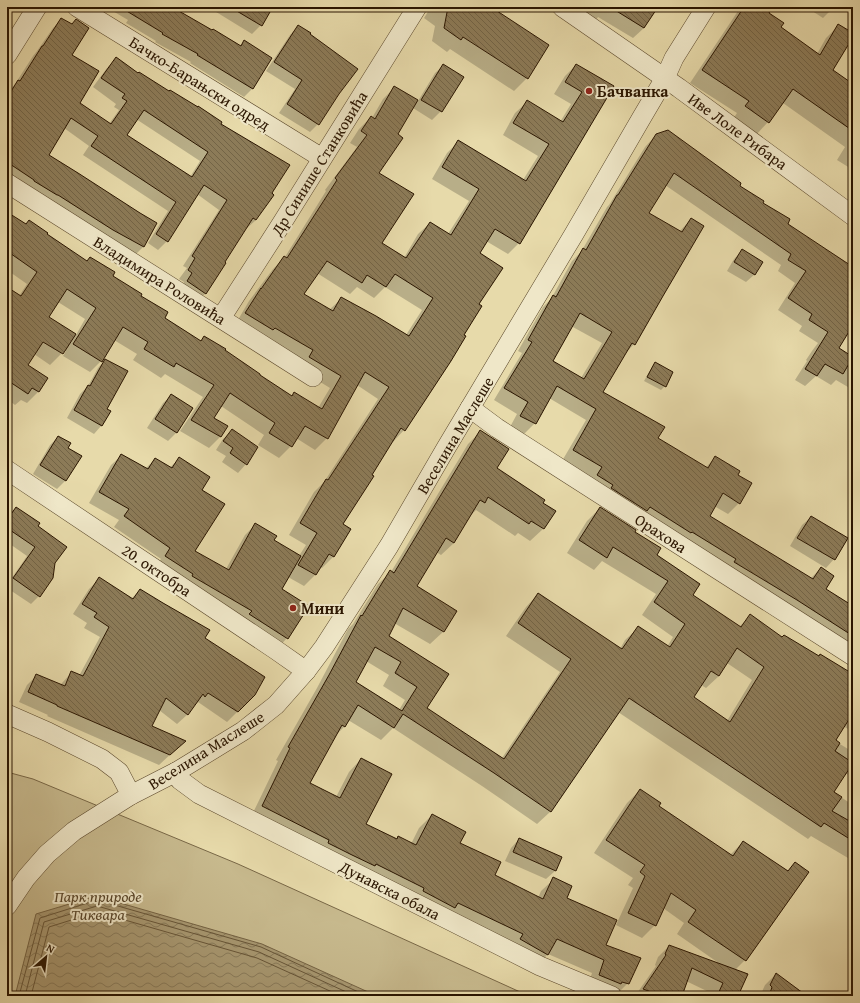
<svg xmlns="http://www.w3.org/2000/svg" width="860" height="1003" font-family="'Gentium Book Plus',serif">
<defs>
<pattern id="water-waves" width="16" height="10" patternUnits="userSpaceOnUse"><rect width="16" height="10" fill="#a79770"/><path d="M0 5q4-4 8 0t8 0" fill="none" stroke="#887a5a"/></pattern>
<pattern id="building-back-hatch" width="6" height="6" patternUnits="userSpaceOnUse"><rect width="6" height="6" fill="#8c7b58"/><path d="M-1 5l2 2M0 0l6 6M5-1l2 2" fill="none" stroke="#736446"/></pattern>
</defs>
<rect width="100%" height="100%" fill="#e7daaa"/>
<filter id="stains"><feTurbulence type="fractalNoise" baseFrequency=".005" numOctaves="4"/><feColorMatrix values="0 0 0 0 .2 0 0 0 0 .09 0 0 0 0 .02 0 0 0 .5 -.17"/></filter>
<radialGradient id="worn" r=".72"><stop offset=".6" stop-color="#630" stop-opacity="0"/><stop offset="1" stop-color="#630" stop-opacity=".3"/></radialGradient>
<!-- park -->
<polygon fill="#c7b98d" stroke="#786746" points="7,772 33,779 238,864 529,996 7,996"/>
<!-- water -->
<polygon fill="url(#water-waves)" stroke="#756343" points="96,896 262,944 377,996 15,996 36,914"/>
<!-- shadow -->
<g fill="#0003" fill-rule="evenodd">
<polygon points="106,7 170,7 239,46 244,42 271,58 252,89 244,97 190,63 191,62 155,42 156,41 126,23 128,20"/>
<polygon points="208,7 259,7 268,13 261,25 252,34"/>
<polygon points="431,7 489,7 548,45 527,78 514,91 450,49 447,52 432,41 435,26 424,18"/>
<polygon points="583,7 657,7 644,28 633,38 598,17 596,20 581,10"/>
<polygon points="738,7 772,7 767,13 780,27 817,54 826,38 839,25 853,34 853,35 832,70 853,85 853,170 837,160 845,147 783,103 768,122 756,135 733,119 737,113 690,83 740,8"/>
<polygon points="806,7 834,7 823,18"/>
<path d="M62,19L70,55L78,104L109,124L119,110L114,107L116,104L93,87L107,68L116,59L138,74L220,124L256,220L247,228H245L223,262L225,264L205,294L196,302L179,291L184,282L179,279L187,268L183,266L219,210L197,194L167,241L158,250L148,243L168,211L83,155L89,146L64,128L47,156L156,224L143,247L134,256L7,176V94L15,84L33,56L37,51L53,28ZM136,119L200,161L190,177L126,135Z"/>
<polygon points="298,26 339,93 318,124 310,132 279,113 295,89 266,71 290,35"/>
<path d="M444,65L462,77L441,111L432,120L413,108L397,135L378,173L381,244L404,258L418,234L430,223L448,234L469,201L432,179L447,153L458,142L523,180L538,156L503,135L515,113L527,102L560,122L571,104L554,94L565,76L576,65L613,86L519,243L508,254L486,241L479,253L478,304L404,430L393,442L392,441L342,524L334,556L322,568L320,567L315,575L304,586L288,577L281,589L287,638L277,649L155,567L161,559L114,527L119,520L89,503L111,465L122,455L145,469L155,459L169,468L179,459L201,490L194,551L226,569L245,535L255,525L273,541L299,556L306,545L289,535L314,492L324,482L378,399L357,385L327,438L315,450L296,438L291,446L279,458L258,445L264,435L221,406L213,418L227,426L220,437L209,448L180,431L203,397L165,374L161,378L133,360L137,354L114,340L101,361L90,372L63,356L66,351L65,350L50,365L34,354L27,365L47,378L38,392L27,403L21,400L15,405L7,399V288L19,296L27,284L7,270V213L25,225L29,221L45,234L86,262L111,276L139,296L163,318L200,341L204,338L291,396L294,393L318,408L330,388L299,369L235,325L249,301L273,269L285,257L326,191L325,190L357,147L350,143L359,129L371,117L372,118L383,99L394,88L418,101L435,73ZM317,273L350,294L357,287L374,298L385,287L422,310L406,335L341,299L329,310L303,294ZM58,302L85,319L76,335L48,317Z"/>
<path d="M656,135L738,186L762,203L786,224L853,268V323L837,348L853,358V390L836,380L831,385L816,376L805,386L795,380L807,361L806,360L812,351L818,343L799,331L802,326L778,310L795,283L778,271L781,265L665,185L647,214L679,232L691,219L662,296L634,344L625,354L602,392L657,438L705,468L715,458L736,475L739,503L728,514L714,506L708,516L810,579L821,568L824,589L848,604L853,596V655L562,461L586,420L549,398L535,423L524,434L510,427L517,414L494,400L522,353L518,351L543,307L551,299L572,261L581,252L607,207L609,205L645,147ZM571,326L602,343L581,378L552,361Z"/>
<polygon points="742,251 755,274 746,282 727,271 734,259"/>
<polygon points="105,360 106,409 110,412 101,426 94,434 67,418 80,394 88,386 98,368"/>
<polygon points="656,363 665,386 661,390 644,381 652,367"/>
<polygon points="172,395 192,408 176,433 168,441 147,428 163,403"/>
<polygon points="853,423 853,435 848,432"/>
<polygon points="232,431 246,464 238,473 222,462 226,456 216,450 223,439"/>
<path d="M481,431L496,468L541,503L554,511L543,529L530,541L518,533L515,536L476,510L471,515H470L454,543L441,555L436,552L415,587L455,611L443,632L430,644L394,623L387,636L448,674L426,709L502,758L560,672L506,636L526,607L538,594L620,649L625,640L638,628L667,647L673,637L642,615L656,594L602,561L594,570L567,553L587,521L600,508L633,532L692,595L739,627L750,616L782,638L853,680V732L843,726L835,741L853,752V778L845,773L833,792L853,805V861L811,836L808,839L618,712L550,812L537,824L482,786L393,728L381,740L348,720L345,726L334,737L309,784L336,797L349,772L361,759L365,824L396,839L398,837L411,844L419,828L432,815L459,844L493,875L538,898L541,891L554,879L565,898L605,946L628,983L615,996L587,988L592,973L548,954L535,967L250,819L278,761L276,760L317,688L348,629L353,624L378,584L391,572L468,444ZM366,661L389,675L383,686L405,700L399,710L355,682ZM727,663L752,680L727,721L693,698L701,685L706,688L719,676Z"/>
<polygon points="58,437 66,480 57,489 33,474 50,445"/>
<polygon points="16,508 37,526 54,563 39,596 31,604 7,588 7,585 27,556 7,542 7,518"/>
<polygon points="811,517 834,559 826,568 790,546 802,525"/>
<polygon points="7,566 12,569 7,578"/>
<polygon points="99,579 131,599 140,590 204,638 238,711 227,722 198,702 194,706 194,705 188,714 177,724 159,710 151,727 174,751 159,765 47,716 48,715 19,702 27,685 37,675 60,685 62,683 72,672 79,676 100,637 84,628 87,623 73,614 89,589"/>
<polygon points="640,790 658,806 730,855 743,842 787,872 795,864 745,960 735,970 737,996 712,996 713,994 686,981 681,996 635,996 656,966 655,965 658,957 669,946 720,964 677,934 684,923 663,908 655,925 642,938 616,925 633,888 628,885 633,878 594,853 627,803"/>
<polygon points="519,839 560,858 555,871 546,879 505,861 511,848"/>
<polygon points="776,974 797,989 812,996 760,996 765,985"/>
</g>
<g fill="none" stroke-linecap="round" stroke-linejoin="round">
<!-- shore -->
<g stroke="#685638" stroke-width="1">
<polyline points="19,996 40,918 97,900 261,947 367,996"/>
<polyline points="25,996 44,922 97,906 259,952 355,996"/>
<polyline points="31,996 49,927 97,912 257,958 341,996"/>
</g>
</g>
<!-- building -->
<g fill="url(#building-back-hatch)" stroke="#2a1500" fill-rule="evenodd">
<polygon points="120,7 172,7 212,30 213,29 241,46 244,40 272,58 253,89 197,55 198,54 162,34 163,33"/>
<polygon points="230,7 261,7 270,12 262,26"/>
<polygon points="448,7 491,7 549,45 528,79 463,37 461,40 444,28"/>
<polygon points="610,7 658,7 644,28"/>
<polygon points="744,7 773,7 769,13 784,23 781,27 820,55 838,24 853,33 853,37 833,70 853,84 853,131 793,89 769,123 745,106 749,101 702,70"/>
<path d="M61,18L72,24L76,19L89,28L72,55L99,71L80,103L111,124L127,101L122,98L125,94L101,78L116,57L138,73L139,72L169,91L170,90L198,107V106L222,122L221,124L290,165L272,193L274,195L256,220L253,218L225,262L226,263L206,294L187,281L192,273L188,270L195,258L192,256L227,200L204,185L168,242L156,234L176,202L91,146L98,136L71,118L49,155L78,173L140,213L157,223L144,247L113,230L58,195H57L34,181V180L7,162V98L18,80L20,81L42,46H43ZM144,110L208,152L192,177L127,135Z"/>
<polygon points="298,25 311,33 310,34 358,69 339,94 319,125 287,104 302,80 274,62"/>
<polygon points="443,64 464,77 442,112 421,100"/>
<path d="M576,64L614,86L520,244L495,229L480,253L503,268L479,304L482,306L464,335L466,336L451,361L405,431L401,428L372,475L374,476L343,524L351,529L334,557L329,554L316,575L298,565L317,533L300,523L326,479L328,480L389,387L365,372L328,439L305,426L292,447L269,433L275,423L230,393L214,418L228,426L221,437L191,420L214,385L176,363L174,367L144,349L148,342L123,327L102,362L73,344L96,308L67,289L49,317L76,334L63,354L43,342L28,365L48,378L39,392L32,388L28,394L7,380V287L21,296L37,272L7,251V212L26,224L29,220L48,233L47,234L87,261L90,257L115,272L113,276L142,294L141,296L168,312L165,318L201,341L204,336L226,349L225,350L260,374V375L292,396L294,392L322,409L341,376L309,357L313,350L275,328L273,330L245,313L261,288V289L284,256L287,258L337,180L335,178L367,135L361,131L371,116L375,119L394,86L418,100L398,134L403,138L379,173L414,194L382,243L406,258L430,222L451,235L479,189L442,167L458,140L526,181L549,144L513,123L527,100L563,122L582,92L565,82ZM327,261L362,283L367,275L386,287L395,274L433,298L409,336L376,316L341,297L333,311L304,294Z"/>
<path d="M668,130L741,183L740,186L764,201L763,203L790,219L788,224L853,267V325L839,348L853,357L843,374L825,364L817,376L805,369L828,332L809,320L812,314L788,298L806,271L788,260L791,254L674,173L649,213L682,232L691,218L704,226L663,296L635,345L632,343L603,392L665,427L658,438L708,468L715,456L740,471L738,475L752,483L740,504L723,493L710,516L813,579L821,567L834,576L826,589L853,606V636L797,600L734,562L736,559L692,532L691,533L650,507L647,511L611,488L613,485L597,475L602,467L573,450L596,409L557,386L536,424L520,416L528,402L504,388L532,342L528,340L553,295L556,297L583,248L586,250L617,195H618L656,134ZM580,313L612,332L584,379L553,361Z"/>
<polygon points="742,249 763,262 755,275 734,262"/>
<polygon points="105,359 128,371 107,409 111,411 102,426 74,410 88,385 90,386"/>
<polygon points="655,362 673,372 666,387 647,377"/>
<polygon points="171,394 193,408 177,433 155,419"/>
<polygon points="232,429 258,447 247,465 230,453 233,448 223,441"/>
<path d="M480,430L509,449L497,468L545,500L543,503L556,511L544,529L531,521L529,524L488,497L485,503L480,500L454,543L446,538L417,586L457,611L444,632L403,608L389,636L449,674L427,708L504,759L571,659L518,623L538,593L622,649L638,626L670,647L685,624L654,602L668,581L613,547L607,558L579,540L600,507L636,530L635,532L661,548L657,555L700,584L693,595L741,627L750,614L782,637L784,635L819,656L820,654L853,674V713L836,740L840,743L835,751L853,763L834,792L842,797L832,811L853,823V841L824,823L821,827L629,698L551,812L494,773L403,714L394,728L358,705L345,727L342,725L310,783L340,798L361,758L392,774L366,824L397,839L398,836L416,845L432,814L466,832L460,843L501,862L495,875L543,899L553,877L572,886L567,898L617,920L606,945L641,958L629,984L622,982L621,984L599,975L604,960L557,939L548,955L520,939L523,934L458,903L455,908L423,891L424,888L376,864L375,866L352,855L328,843L329,840L262,806L290,748L288,747L329,675L361,615L362,616L390,570L394,573ZM375,647L401,662L395,673L417,687L402,711L356,682ZM737,648L764,667L730,722L694,697L711,671L719,676Z"/>
<polygon points="58,436 71,443 68,448 82,456 66,481 40,465"/>
<polygon points="121,454 148,469 155,458 172,468 179,457 210,477 202,490 225,504 195,551 229,570 255,523 277,536 274,540 301,556 282,589 309,606 288,639 249,614 252,611 192,576 193,574 165,556 170,548 124,516 129,509 99,492"/>
<polygon points="16,507 40,523 38,526 67,547 55,563 53,578 40,597 13,578 35,547 7,528 7,520"/>
<polygon points="811,516 848,538 835,560 797,538"/>
<polygon points="99,577 133,599 140,589 163,603 210,630 205,638 265,677 255,695 238,712 208,693 205,697 203,694 188,715 166,698 152,726 186,741 170,755 57,706 57,705 28,692 36,674 65,686 71,671 83,676 109,627 94,617 97,613 82,604"/>
<polygon points="640,789 661,803 659,806 733,856 743,841 788,871 795,862 809,872 746,961 688,922 696,910 671,893 656,926 628,913 645,876 640,872 645,865 606,840"/>
<polygon points="519,838 562,857 556,871 513,852"/>
<polygon points="669,945 748,974 738,996 717,996 723,983 692,968 682,996 662,996 643,989 666,955 665,954"/>
<polygon points="776,973 807,996 769,996 772,987 770,985"/>
</g>
<g fill="none" stroke-linecap="round" stroke-linejoin="round">
<!-- minor casing -->
<g stroke="#59462a" stroke-width="20">
<g id="minor">
<polyline points="77,7 322,158"/>
<polyline points="562,7 679,88 853,216"/>
<polyline points="7,55 37,7"/>
<polyline points="7,183 313,377"/>
<polyline points="221,318 282,223 417,7"/>
<polyline points="470,408 497,428 853,656"/>
<polyline points="7,470 276,650 306,671"/>
<polyline points="7,714 48,732 102,759 119,772 131,795"/>
<polyline points="176,772 180,780 199,794 540,966 612,996"/>
<polyline points="7,906 26,878 47,854 74,831 131,795 176,772 243,731 276,705 306,671 324,647 389,546 446,448 574,234 642,117 665,78 674,58 706,7"/>
</g>
</g>
<!-- minor -->
<use href="#minor" stroke="#efe7c8" stroke-width="19"/>
</g>
<!-- markers -->
<g fill="#8f2418" stroke="#efe7c8" stroke-width="1.5">
<circle cx="589" cy="91" r="4"/>
<circle cx="293" cy="608" r="4"/>
</g>
<g text-anchor="middle" stroke-width="4" stroke-linejoin="round" paint-order="stroke">
<!-- street labels -->
<g font-size="16" fill="#2a1500" stroke="#efe7c8">
<text transform="translate(200 83) rotate(32)" y="6">Бачко-Барањски одред</text>
<text transform="translate(738 131) rotate(36)" y="6">Иве Лоле Рибара</text>
<text transform="translate(319 163) rotate(-58)" y="6">Др Синише Станковића</text>
<text transform="translate(160 280) rotate(32)" y="6">Владимира Роловића</text>
<text transform="translate(455 435) rotate(-59)" y="6">Веселина Маслеше</text>
<text transform="translate(661 533) rotate(33)" y="6">Орахова</text>
<text transform="translate(157 570) rotate(34)" y="6">20. октобра</text>
<text transform="translate(206 750) rotate(-32)" y="6">Веселина Маслеше</text>
<text transform="translate(390 890) rotate(27)" y="6">Дунавска обала</text>
</g>
<!-- poi labels -->
<g font-size="16" font-weight="bold" fill="#2a1500" stroke="#efe7c8" text-anchor="start">
<text x="597" y="97">Бачванка</text>
<text x="301" y="614">Мини</text>
</g>
<!-- park labels -->
<g font-size="16" font-style="italic" fill="#59462a" stroke="#efe7c8">
<text x="98" y="902">Парк природе<tspan x="98" dy="18">Тиквара</tspan></text>
</g>
</g>
<!-- margin -->
<rect width="860" height="1003" fill="none" stroke="#e7daaa" stroke-width="24"/>
<rect x="8" y="8" width="844" height="987" fill="none" stroke="#2a1500" stroke-width="2"/>
<rect x="12" y="12" width="836" height="979" fill="none" stroke="#2a1500"/>
<!-- north arrow -->
<g transform="translate(46 957) rotate(28)" stroke="#efe7c8" stroke-width="3" paint-order="stroke">
<path d="M0-3L7 15L0 10L-7 15Z" fill="#2a1500"/>
<text y="-6" font-size="11" font-weight="bold" text-anchor="middle" fill="#2a1500">N</text>
</g>
<rect width="100%" height="100%" filter="url(#stains)"/>
<rect width="100%" height="100%" fill="url(#worn)"/>
</svg>
